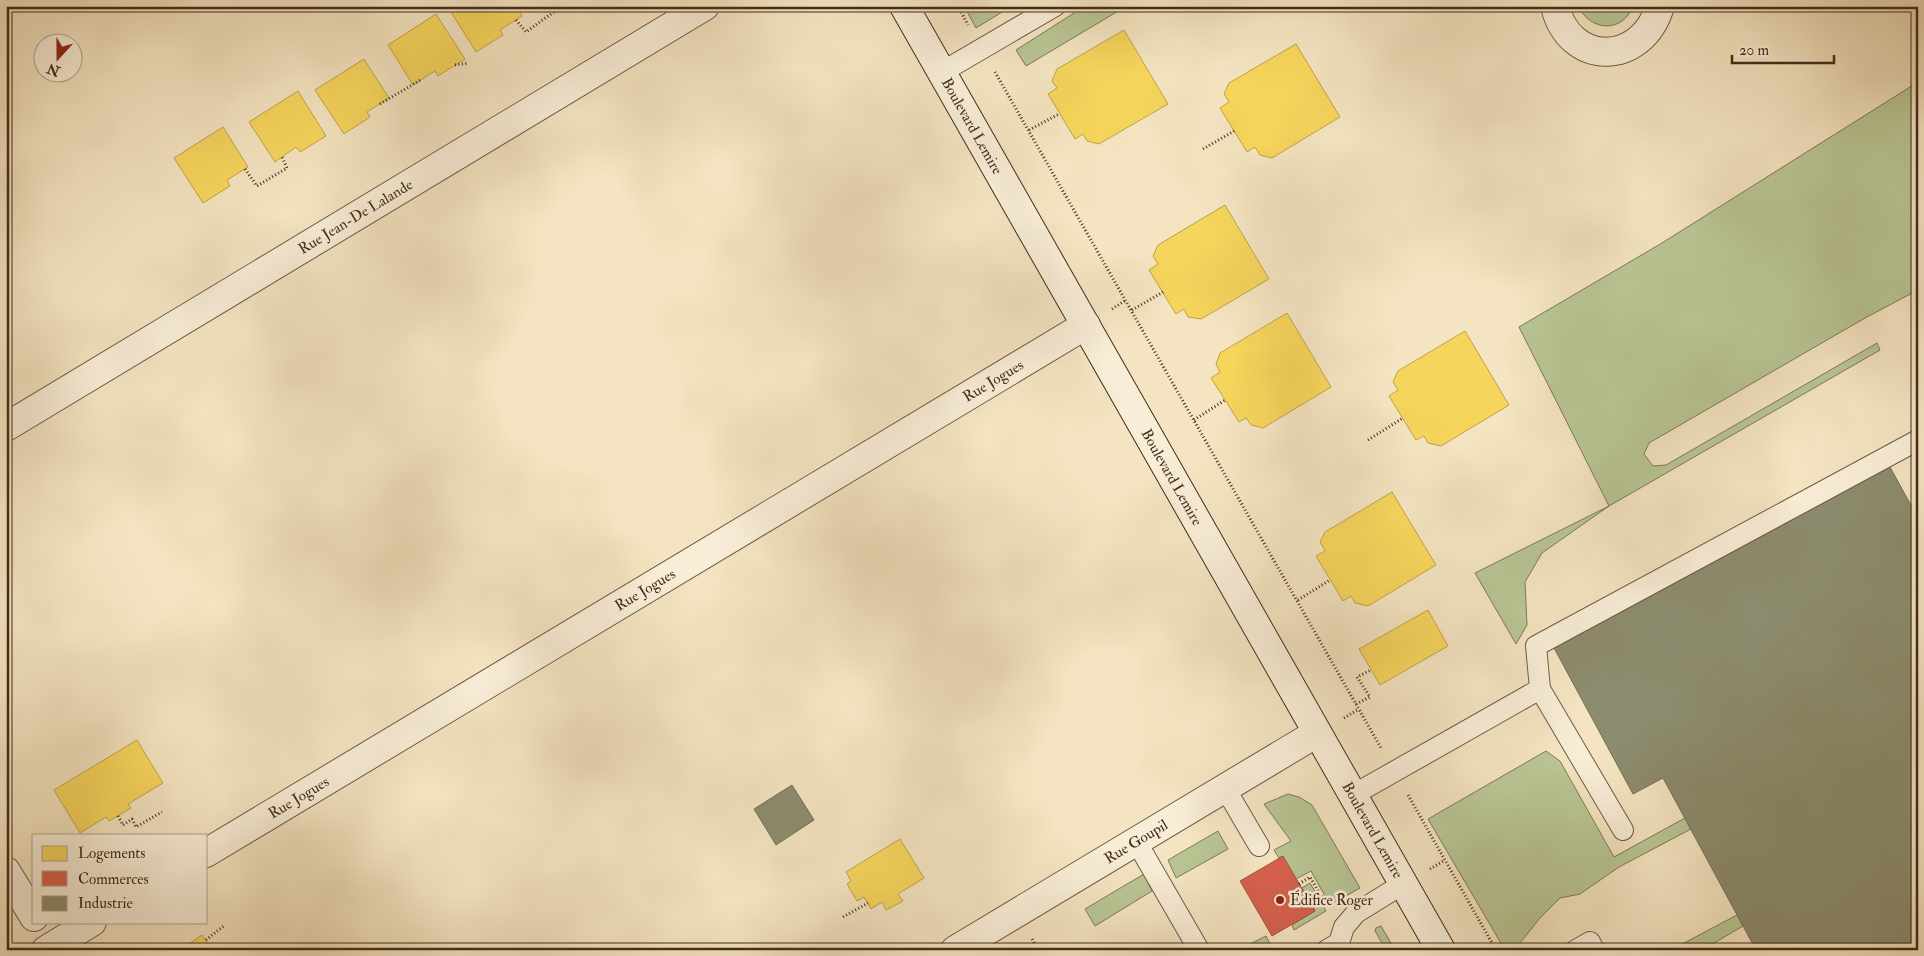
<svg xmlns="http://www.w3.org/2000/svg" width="1924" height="956" font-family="'IM FELL Double Pica',serif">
<rect width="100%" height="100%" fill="#f4e4c1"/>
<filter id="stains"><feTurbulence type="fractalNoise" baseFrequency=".004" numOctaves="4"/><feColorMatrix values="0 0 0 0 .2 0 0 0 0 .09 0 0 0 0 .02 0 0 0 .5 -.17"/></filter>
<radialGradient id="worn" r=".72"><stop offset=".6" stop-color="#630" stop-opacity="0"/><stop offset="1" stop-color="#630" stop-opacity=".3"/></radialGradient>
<!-- green -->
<g fill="#b9c594" stroke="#7e7858">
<polygon points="964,6 1012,6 976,28"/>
<polygon points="1085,6 1125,7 1026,66 1016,50"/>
<path d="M1578,6H1633C1622,34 1590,31 1578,6Z"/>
<polygon points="1918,82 1918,290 1865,318 1649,443 1644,454 1653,466 1666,465 1877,343 1880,350 1609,506 1542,553 1525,582 1527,625 1516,644 1475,573 1609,506 1519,327 1662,243"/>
<polygon points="1546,751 1560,761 1614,857 1685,818 1691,829 1619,867 1580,894 1560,898 1540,918 1516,948 1505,950 1428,819"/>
<polygon points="1288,794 1299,797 1312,805 1360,888 1330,905 1311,871 1296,879 1282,856 1279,858 1274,850 1291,841 1264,804"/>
<polygon points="1218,831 1228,849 1176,878 1168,860"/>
<polygon points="1144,874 1152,891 1095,926 1085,909"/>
<polygon points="1310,883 1326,911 1294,930 1292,925 1315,911 1302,888"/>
<polygon points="1737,915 1743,926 1702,950 1671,950"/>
<polygon points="1381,926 1395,950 1386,950 1375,931 1376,928"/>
<polygon points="1266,936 1270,944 1261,950 1238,950"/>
</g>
<!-- homes -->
<g fill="#f6d55c" stroke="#c0a248">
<polygon points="449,6 516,6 522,16 500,30 503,35 476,52 448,7"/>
<polygon points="436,14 465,59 438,76 435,71 413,85 388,45"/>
<polygon points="1124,30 1168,104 1099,144 1087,141 1083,134 1075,139 1048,94 1057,88 1052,81 1057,69"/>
<polygon points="1296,44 1340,117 1272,158 1260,155 1255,147 1247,152 1220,108 1229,102 1224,94 1229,83"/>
<polygon points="364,59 389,98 367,112 370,117 344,134 315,90"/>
<polygon points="298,91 326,136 300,152 296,147 275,162 249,122"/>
<polygon points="223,127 248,167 227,180 230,186 203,203 174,158"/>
<polygon points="1225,205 1269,279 1201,319 1188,317 1184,309 1176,314 1149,270 1158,264 1153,256 1158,245"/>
<polygon points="1287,313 1331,387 1263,428 1251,425 1246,418 1239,422 1211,378 1220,372 1216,364 1220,353"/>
<polygon points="1465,331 1509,405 1441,446 1428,443 1424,436 1416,440 1389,396 1398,390 1393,382 1398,371"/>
<polygon points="1392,492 1436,565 1368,606 1355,603 1351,596 1343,601 1316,556 1325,551 1320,542 1325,532"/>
<polygon points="1428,610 1448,646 1380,685 1359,649"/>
<polygon points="137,740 163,783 128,804 131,808 109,821 106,817 80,833 54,790"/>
<polygon points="900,839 924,878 898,894 903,901 886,910 882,902 871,909 864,897 857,901 847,884 851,881 846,872"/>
<polygon points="202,935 212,950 180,950"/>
</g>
<!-- shops -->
<polygon fill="#d6604d" stroke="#aa503e" points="1283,856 1315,911 1272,936 1240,881"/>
<!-- industry -->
<g fill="#8c8c6e" stroke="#766f55">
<polygon points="1890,467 1918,518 1918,950 1756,950 1663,778 1633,794 1554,648"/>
<polygon points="792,785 814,820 776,845 754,809"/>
</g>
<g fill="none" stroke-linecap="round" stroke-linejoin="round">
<!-- service casing -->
<g stroke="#6f5a44" stroke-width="22">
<g id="service">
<polyline points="942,72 1055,6"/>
<polyline points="1540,689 1536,646 1918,440"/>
<polyline points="1225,788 1259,846"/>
<polyline points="1353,795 1540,689 1623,830"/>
<polyline points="1136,841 1199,950"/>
<polyline points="1327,950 1339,943 1344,927 1356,913 1403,884"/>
<polyline points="1576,950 1590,942 1594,950"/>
</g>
</g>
<!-- minor casing -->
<g stroke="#6f5a44" stroke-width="30">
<g id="minor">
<path d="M1555,6C1569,67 1642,67 1660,6"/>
<path id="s1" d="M6,427L705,6"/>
<path id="s2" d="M206,853L1086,325"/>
<polyline points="6,871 34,917"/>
<polyline points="46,950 92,922"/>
<path id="s3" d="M955,950L1317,733"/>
</g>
</g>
<!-- secondary casing -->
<g stroke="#432c1b" stroke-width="30">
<g id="secondary">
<path id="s4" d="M904,6L1441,950"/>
</g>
</g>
<!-- path -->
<g stroke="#432c1b" stroke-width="3" stroke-dasharray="1 2.5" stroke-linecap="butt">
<polyline points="958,6 968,25"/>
<polyline points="516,20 526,32 562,6"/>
<polyline points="455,65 468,63"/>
<polyline points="995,72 1381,748"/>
<polyline points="380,104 422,79"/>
<polyline points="1029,130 1059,114"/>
<polyline points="1203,149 1234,131"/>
<polyline points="245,169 257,186 287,168 282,157"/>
<polyline points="1112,309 1126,300"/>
<polyline points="1132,310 1163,292"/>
<polyline points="1194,420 1225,400"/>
<polyline points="1368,440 1403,418"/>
<polyline points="1298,600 1330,580"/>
<polyline points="1356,704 1370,697 1357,677 1371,670"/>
<polyline points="1344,718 1359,709"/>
<polyline points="1408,795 1496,950"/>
<polyline points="118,816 123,825 132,819 136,827 162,812"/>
<polyline points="1430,869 1445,860"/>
<polyline points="1299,884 1310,877 1327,906"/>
<polyline points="843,917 868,903"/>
<polyline points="1032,939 1038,950"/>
<polyline points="206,940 225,925"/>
</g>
<!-- service -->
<use href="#service" stroke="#f8edd7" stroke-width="20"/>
<!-- minor -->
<use href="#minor" stroke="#f8edd7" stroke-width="28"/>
<!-- secondary -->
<use href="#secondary" stroke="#f8edd7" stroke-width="28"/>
</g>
<!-- markers -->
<circle fill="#8f2418" stroke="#f8edd7" stroke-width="2" cx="1280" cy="900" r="5"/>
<g text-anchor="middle" stroke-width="5" stroke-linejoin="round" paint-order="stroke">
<!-- street labels -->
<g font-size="15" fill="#432c1b" stroke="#f8edd7">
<text dy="5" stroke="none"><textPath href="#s4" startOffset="138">Boulevard Lemire</textPath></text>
<text dy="5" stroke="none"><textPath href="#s1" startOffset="408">Rue Jean-De Lalande</textPath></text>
<text dy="5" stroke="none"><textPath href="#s2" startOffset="918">Rue Jogues</textPath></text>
<text dy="5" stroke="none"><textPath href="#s4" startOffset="542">Boulevard Lemire</textPath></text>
<text dy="5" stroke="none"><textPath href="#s2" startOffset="512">Rue Jogues</textPath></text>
<text dy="5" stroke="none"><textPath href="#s2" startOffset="108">Rue Jogues</textPath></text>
<text dy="5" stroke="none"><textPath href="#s4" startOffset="948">Boulevard Lemire</textPath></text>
<text dy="5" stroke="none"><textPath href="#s3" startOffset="211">Rue Goupil</textPath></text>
</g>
<!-- poi labels -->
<g font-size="15" fill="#432c1b" stroke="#f8edd7" text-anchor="start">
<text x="1290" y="905">Édifice Roger</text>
</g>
</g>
<!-- margin -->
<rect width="1924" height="956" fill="none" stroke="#f4e4c1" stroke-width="25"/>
<rect x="8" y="8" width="1909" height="941" fill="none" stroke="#432c1b" stroke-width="2.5"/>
<rect x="12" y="12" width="1899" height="931" fill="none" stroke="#432c1b"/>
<!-- legend -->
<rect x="32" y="834" width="175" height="90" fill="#f8edd7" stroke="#b0a08c"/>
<rect x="42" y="846" width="25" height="15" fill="#f6d55c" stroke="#b0a08c"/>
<text x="78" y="858" font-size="15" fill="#432c1b">Logements</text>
<rect x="42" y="871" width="25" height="15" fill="#d6604d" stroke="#b0a08c"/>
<text x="78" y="884" font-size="15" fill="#432c1b">Commerces</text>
<rect x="42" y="896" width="25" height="15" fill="#8c8c6e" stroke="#b0a08c"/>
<text x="78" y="908" font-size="15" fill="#432c1b">Industrie</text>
<!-- north arrow -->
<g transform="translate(58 58) rotate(201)"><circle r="24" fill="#f8edd7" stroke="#b0a08c"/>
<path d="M0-4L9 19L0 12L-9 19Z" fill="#8f2418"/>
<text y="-8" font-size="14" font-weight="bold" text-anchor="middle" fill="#432c1b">N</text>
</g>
<!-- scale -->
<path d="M1732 55v8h102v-8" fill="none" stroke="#432c1b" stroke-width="2.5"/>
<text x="1739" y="55" font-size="15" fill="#432c1b" stroke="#f8edd7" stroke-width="4" paint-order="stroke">20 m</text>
<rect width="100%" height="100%" filter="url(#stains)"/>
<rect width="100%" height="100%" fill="url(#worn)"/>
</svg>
